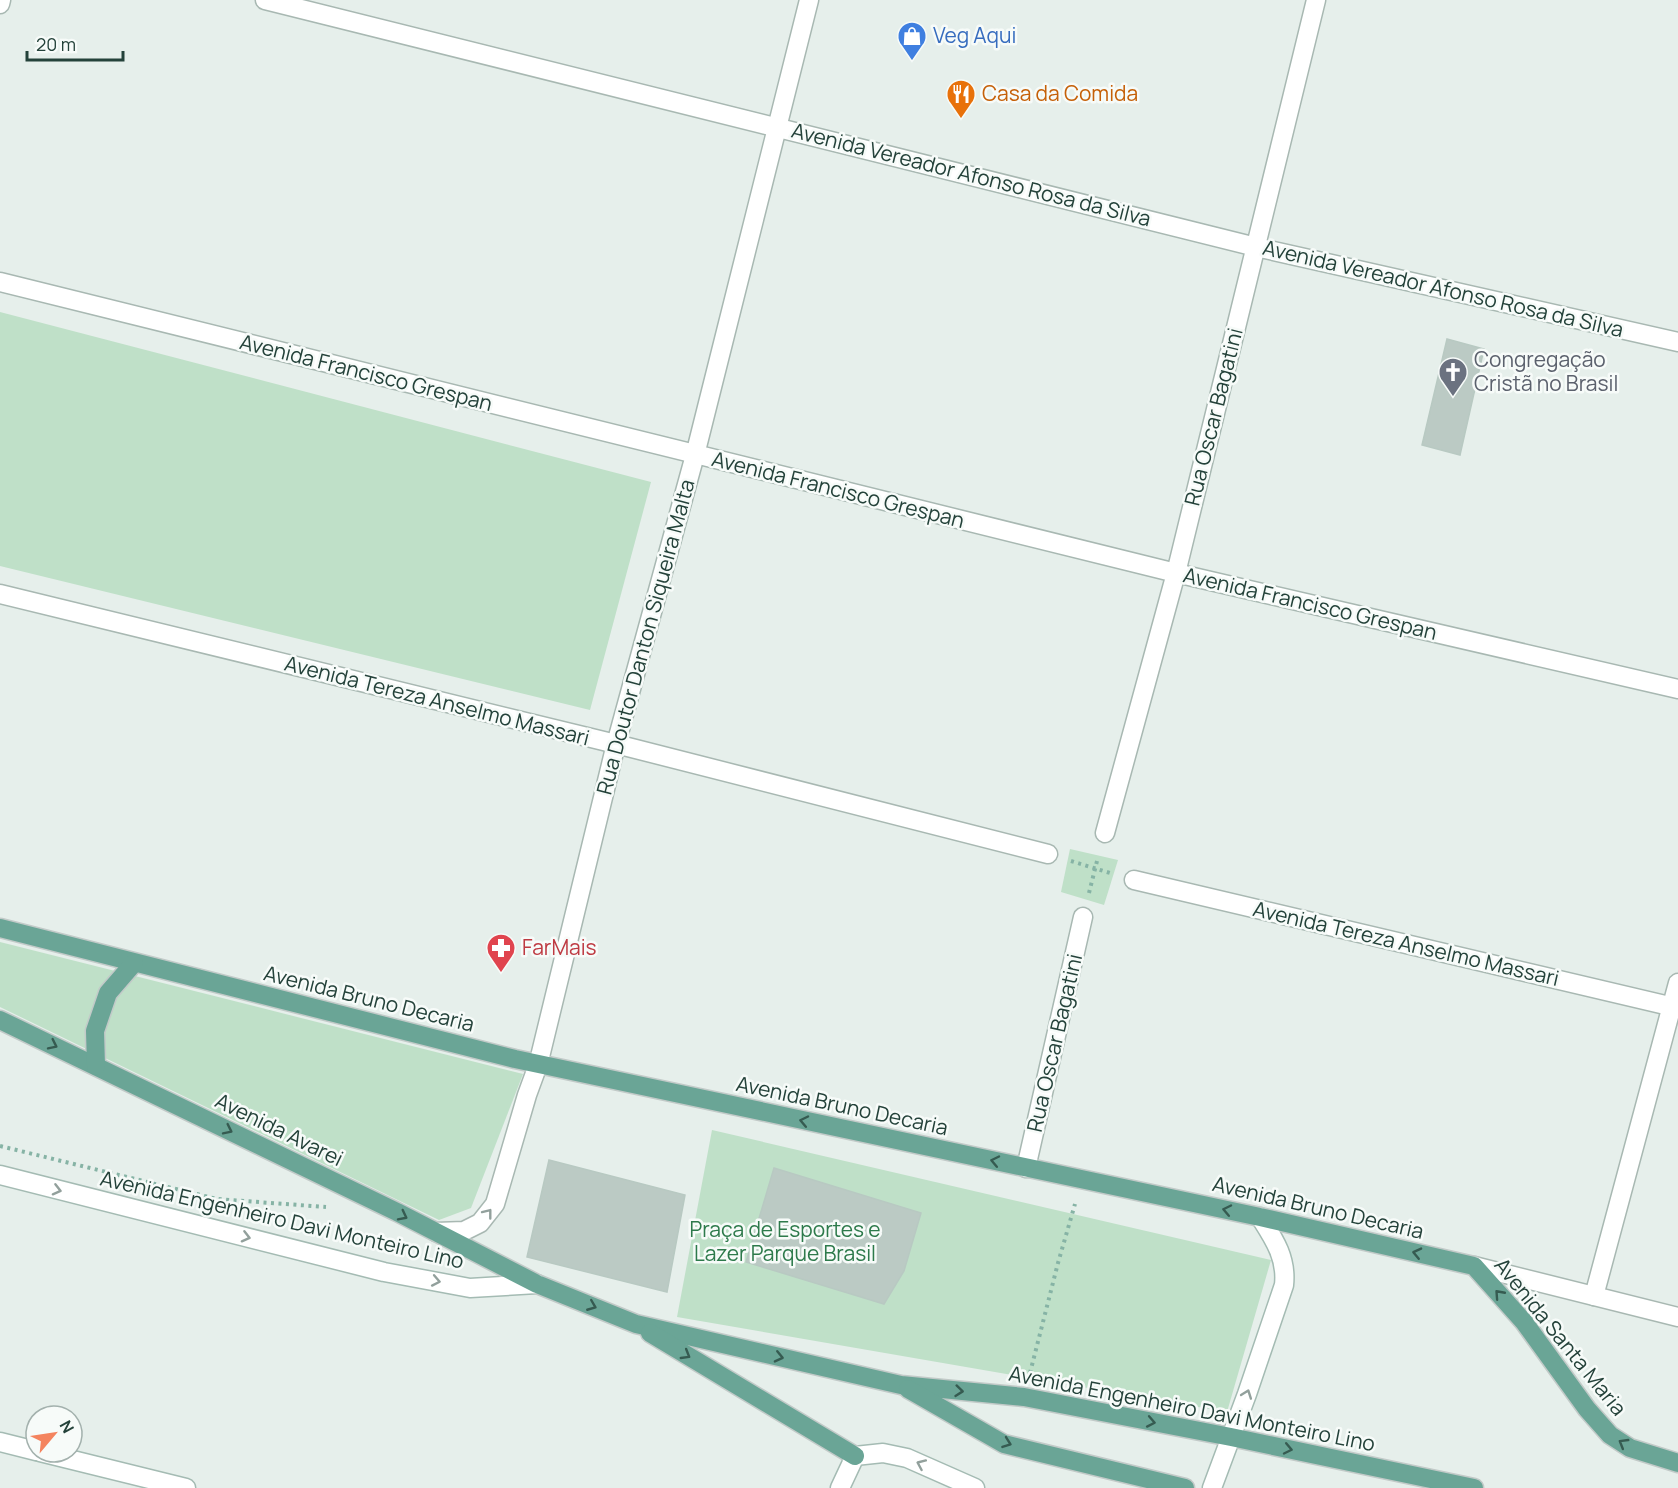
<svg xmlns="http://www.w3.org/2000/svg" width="1678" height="1488" font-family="Manrope,sans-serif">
<rect width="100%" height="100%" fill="#e6efeb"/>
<!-- green -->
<g fill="#bfe0c8">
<polygon points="0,312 651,482 590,710 0,566"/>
<polygon points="1070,849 1118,860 1104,905 1061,892"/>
<polygon points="0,942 523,1074 471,1208 439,1220 0,1007"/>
<polygon points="712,1130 1271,1260 1227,1412 677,1317"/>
</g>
<!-- building -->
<g fill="#bbcac4" stroke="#b8c9c2" stroke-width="1.5">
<polygon points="1447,339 1484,349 1460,455 1422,445"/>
<polygon points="549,1160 685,1195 667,1292 527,1257"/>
<polygon points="774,1168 921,1213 904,1271 884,1304 746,1262"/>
</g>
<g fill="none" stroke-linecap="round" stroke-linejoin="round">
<!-- street casing -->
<g stroke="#a8b8b2" stroke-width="21">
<g id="street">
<polyline points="265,0 1256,247 1678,342"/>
<polyline points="0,4 1,0"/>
<polyline points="0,282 1176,573 1678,689"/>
<polyline points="0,594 616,744 1048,854"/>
<polyline points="1105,833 1176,573 1316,0"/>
<polyline points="1134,880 1678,1008"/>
<polyline points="1026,1168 1083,917"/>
<polyline points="436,1232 464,1231 480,1223 495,1204 527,1095 538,1065 616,744 695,455 809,0"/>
<polyline points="1474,1266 1678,1317"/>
<polyline points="1594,1296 1678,983"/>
</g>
</g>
<!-- secondary casing -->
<g stroke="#a4bbb3" stroke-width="21">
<g id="secondary">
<polyline points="0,1175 384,1272 470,1288 537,1284"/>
<polyline points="0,1442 36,1451"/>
<polyline points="40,1452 186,1488"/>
<polyline points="840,1488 855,1456 883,1453 907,1458 975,1488"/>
<path d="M1212,1488L1247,1394L1284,1285C1287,1258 1274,1239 1260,1217"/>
</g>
</g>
<!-- primary casing -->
<g stroke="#c2cac8" stroke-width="21">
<g id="primary">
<polyline points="0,928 515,1059 1260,1217 1474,1266 1524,1322 1587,1409 1610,1435 1630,1448 1678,1463"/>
<polyline points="0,1020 397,1212 537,1284 636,1324 901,1385 1024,1397 1231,1437 1474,1488"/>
<polyline points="96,1066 95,1031 108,993 134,963"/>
<polyline points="650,1333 855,1456"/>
<polyline points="908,1389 1004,1444 1185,1488"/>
</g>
</g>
<!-- path -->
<g stroke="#86b3a5" stroke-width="4" stroke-dasharray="3 4.5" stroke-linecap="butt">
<polyline points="1071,861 1110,873"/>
<polyline points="1089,893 1098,857"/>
<polyline points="0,1146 217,1199 326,1207"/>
<polyline points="1030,1373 1058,1263 1075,1204"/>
</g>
<!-- street -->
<use href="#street" stroke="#fff" stroke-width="18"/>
<!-- secondary -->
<use href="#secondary" stroke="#fff" stroke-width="18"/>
<!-- primary -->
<use href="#primary" stroke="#6aa596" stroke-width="18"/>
</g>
<!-- one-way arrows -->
<defs><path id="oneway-chevron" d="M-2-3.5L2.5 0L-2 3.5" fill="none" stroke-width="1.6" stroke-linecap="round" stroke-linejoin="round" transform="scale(1.5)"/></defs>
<g stroke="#365b51">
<use href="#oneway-chevron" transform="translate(53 1045) rotate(26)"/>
<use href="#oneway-chevron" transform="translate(804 1121) rotate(-168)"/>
<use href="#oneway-chevron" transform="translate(228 1130) rotate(26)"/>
<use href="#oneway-chevron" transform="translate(995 1161) rotate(-168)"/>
<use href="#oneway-chevron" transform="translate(1227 1210) rotate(-168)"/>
<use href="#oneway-chevron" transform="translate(403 1216) rotate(27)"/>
<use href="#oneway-chevron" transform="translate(1417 1253) rotate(-167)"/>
<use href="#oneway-chevron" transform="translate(1499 1294) rotate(-132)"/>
<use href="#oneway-chevron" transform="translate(592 1306) rotate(22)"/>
<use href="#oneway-chevron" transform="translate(686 1355) rotate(31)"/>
<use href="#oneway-chevron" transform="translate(779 1357) rotate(13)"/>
<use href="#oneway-chevron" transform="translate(959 1391) rotate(6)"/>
<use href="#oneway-chevron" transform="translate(1151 1422) rotate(11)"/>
<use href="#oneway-chevron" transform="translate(1007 1443) rotate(20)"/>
<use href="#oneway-chevron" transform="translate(1623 1443) rotate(-149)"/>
<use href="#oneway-chevron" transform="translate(1288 1449) rotate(12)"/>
</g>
<g stroke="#92a09c">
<use href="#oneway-chevron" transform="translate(57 1190) rotate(14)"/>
<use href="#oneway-chevron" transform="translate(488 1213) rotate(-52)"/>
<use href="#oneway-chevron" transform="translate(246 1237) rotate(14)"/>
<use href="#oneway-chevron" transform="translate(436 1281) rotate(11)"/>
<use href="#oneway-chevron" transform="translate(1247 1394) rotate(-70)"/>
<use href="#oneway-chevron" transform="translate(921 1464) rotate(-156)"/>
</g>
<!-- icons -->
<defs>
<g id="shop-pin" transform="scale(1.5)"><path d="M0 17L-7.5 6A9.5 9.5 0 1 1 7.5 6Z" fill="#3f7fe0" stroke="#f7fbf9"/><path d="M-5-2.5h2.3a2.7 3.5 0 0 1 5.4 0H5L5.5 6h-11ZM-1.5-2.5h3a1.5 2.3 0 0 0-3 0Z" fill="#fff"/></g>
<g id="restaurant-pin" transform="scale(1.5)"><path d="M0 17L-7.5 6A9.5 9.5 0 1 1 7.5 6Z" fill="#e8710a" stroke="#f7fbf9"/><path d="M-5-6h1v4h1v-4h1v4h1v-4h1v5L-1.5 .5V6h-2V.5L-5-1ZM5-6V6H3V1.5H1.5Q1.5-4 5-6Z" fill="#fff"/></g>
<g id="church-pin" transform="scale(1.5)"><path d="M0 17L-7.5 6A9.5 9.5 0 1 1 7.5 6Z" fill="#6b7280" stroke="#f7fbf9"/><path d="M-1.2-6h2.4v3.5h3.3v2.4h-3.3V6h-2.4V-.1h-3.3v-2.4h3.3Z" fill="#fff"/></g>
<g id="pharmacy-pin" transform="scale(1.5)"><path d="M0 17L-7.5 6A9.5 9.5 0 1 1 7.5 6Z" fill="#e0444e" stroke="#f7fbf9"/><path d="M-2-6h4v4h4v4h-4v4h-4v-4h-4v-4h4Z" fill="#fff"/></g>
</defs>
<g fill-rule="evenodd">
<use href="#shop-pin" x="912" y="36"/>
<use href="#restaurant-pin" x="961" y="94"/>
<use href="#church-pin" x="1453" y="372"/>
<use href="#pharmacy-pin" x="501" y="948"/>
</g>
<g text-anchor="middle" stroke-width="5" stroke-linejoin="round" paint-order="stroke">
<!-- shop labels -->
<g font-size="21" fill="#366cbe" stroke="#f7fbf9" text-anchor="start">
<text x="933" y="43">Veg Aqui</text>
</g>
<!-- food labels -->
<g font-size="21" fill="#c56008" stroke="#f7fbf9" text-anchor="start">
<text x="982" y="101">Casa da Comida</text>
</g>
<!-- street labels -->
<g font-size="21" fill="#24423a" stroke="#f7fbf9">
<text transform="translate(971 175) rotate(14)" y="7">Avenida Vereador Afonso Rosa da Silva</text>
<text transform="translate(1443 289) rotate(13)" y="7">Avenida Vereador Afonso Rosa da Silva</text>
<text transform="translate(366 373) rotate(14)" y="7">Avenida Francisco Grespan</text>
<text transform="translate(1214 417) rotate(-76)" y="7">Rua Oscar Bagatini</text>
<text transform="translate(838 490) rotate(14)" y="7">Avenida Francisco Grespan</text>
<text transform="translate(1310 604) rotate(13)" y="7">Avenida Francisco Grespan</text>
<text transform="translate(646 637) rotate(-75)" y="7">Rua Doutor Danton Siqueira Malta</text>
<text transform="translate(437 701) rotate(14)" y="7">Avenida Tereza Anselmo Massari</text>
<text transform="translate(1406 944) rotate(13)" y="7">Avenida Tereza Anselmo Massari</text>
<text transform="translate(369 999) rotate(14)" y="7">Avenida Bruno Decaria</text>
<text transform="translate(1055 1043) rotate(-77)" y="7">Rua Oscar Bagatini</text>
<text transform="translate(842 1106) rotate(12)" y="7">Avenida Bruno Decaria</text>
<text transform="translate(279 1130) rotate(26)" y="7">Avenida Avarei</text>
<text transform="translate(1318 1208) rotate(13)" y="7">Avenida Bruno Decaria</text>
<text transform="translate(282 1220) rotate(13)" y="7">Avenida Engenheiro Davi Monteiro Lino</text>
<text transform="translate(1560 1337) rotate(51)" y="7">Avenida Santa Maria</text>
<text transform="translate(1192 1409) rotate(11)" y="7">Avenida Engenheiro Davi Monteiro Lino</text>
</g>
<!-- worship labels -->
<g font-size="21" fill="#5b616d" stroke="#f7fbf9" text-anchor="start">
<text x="1474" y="367">Congregação<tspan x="1474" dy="24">Cristã no Brasil</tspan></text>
</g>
<!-- health labels -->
<g font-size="21" fill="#be3a42" stroke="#f7fbf9" text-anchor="start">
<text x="522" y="955">FarMais</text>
</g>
<!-- park labels -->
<g font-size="21" fill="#2d7a4b" stroke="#f7fbf9">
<text x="785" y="1237">Praça de Esportes e<tspan x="785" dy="24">Lazer Parque Brasil</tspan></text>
</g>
</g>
<!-- north arrow -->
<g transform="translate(54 1434) rotate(61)"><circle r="28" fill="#f7fbf9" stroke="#a3b1ad" stroke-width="1.5"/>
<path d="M0-4.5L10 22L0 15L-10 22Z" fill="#f4845f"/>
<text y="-9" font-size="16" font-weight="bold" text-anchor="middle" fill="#24423a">N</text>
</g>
<!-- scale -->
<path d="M27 51v9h96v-9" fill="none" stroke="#24423a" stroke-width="3"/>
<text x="36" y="51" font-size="18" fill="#24423a" stroke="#f7fbf9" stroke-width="4.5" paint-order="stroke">20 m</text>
</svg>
